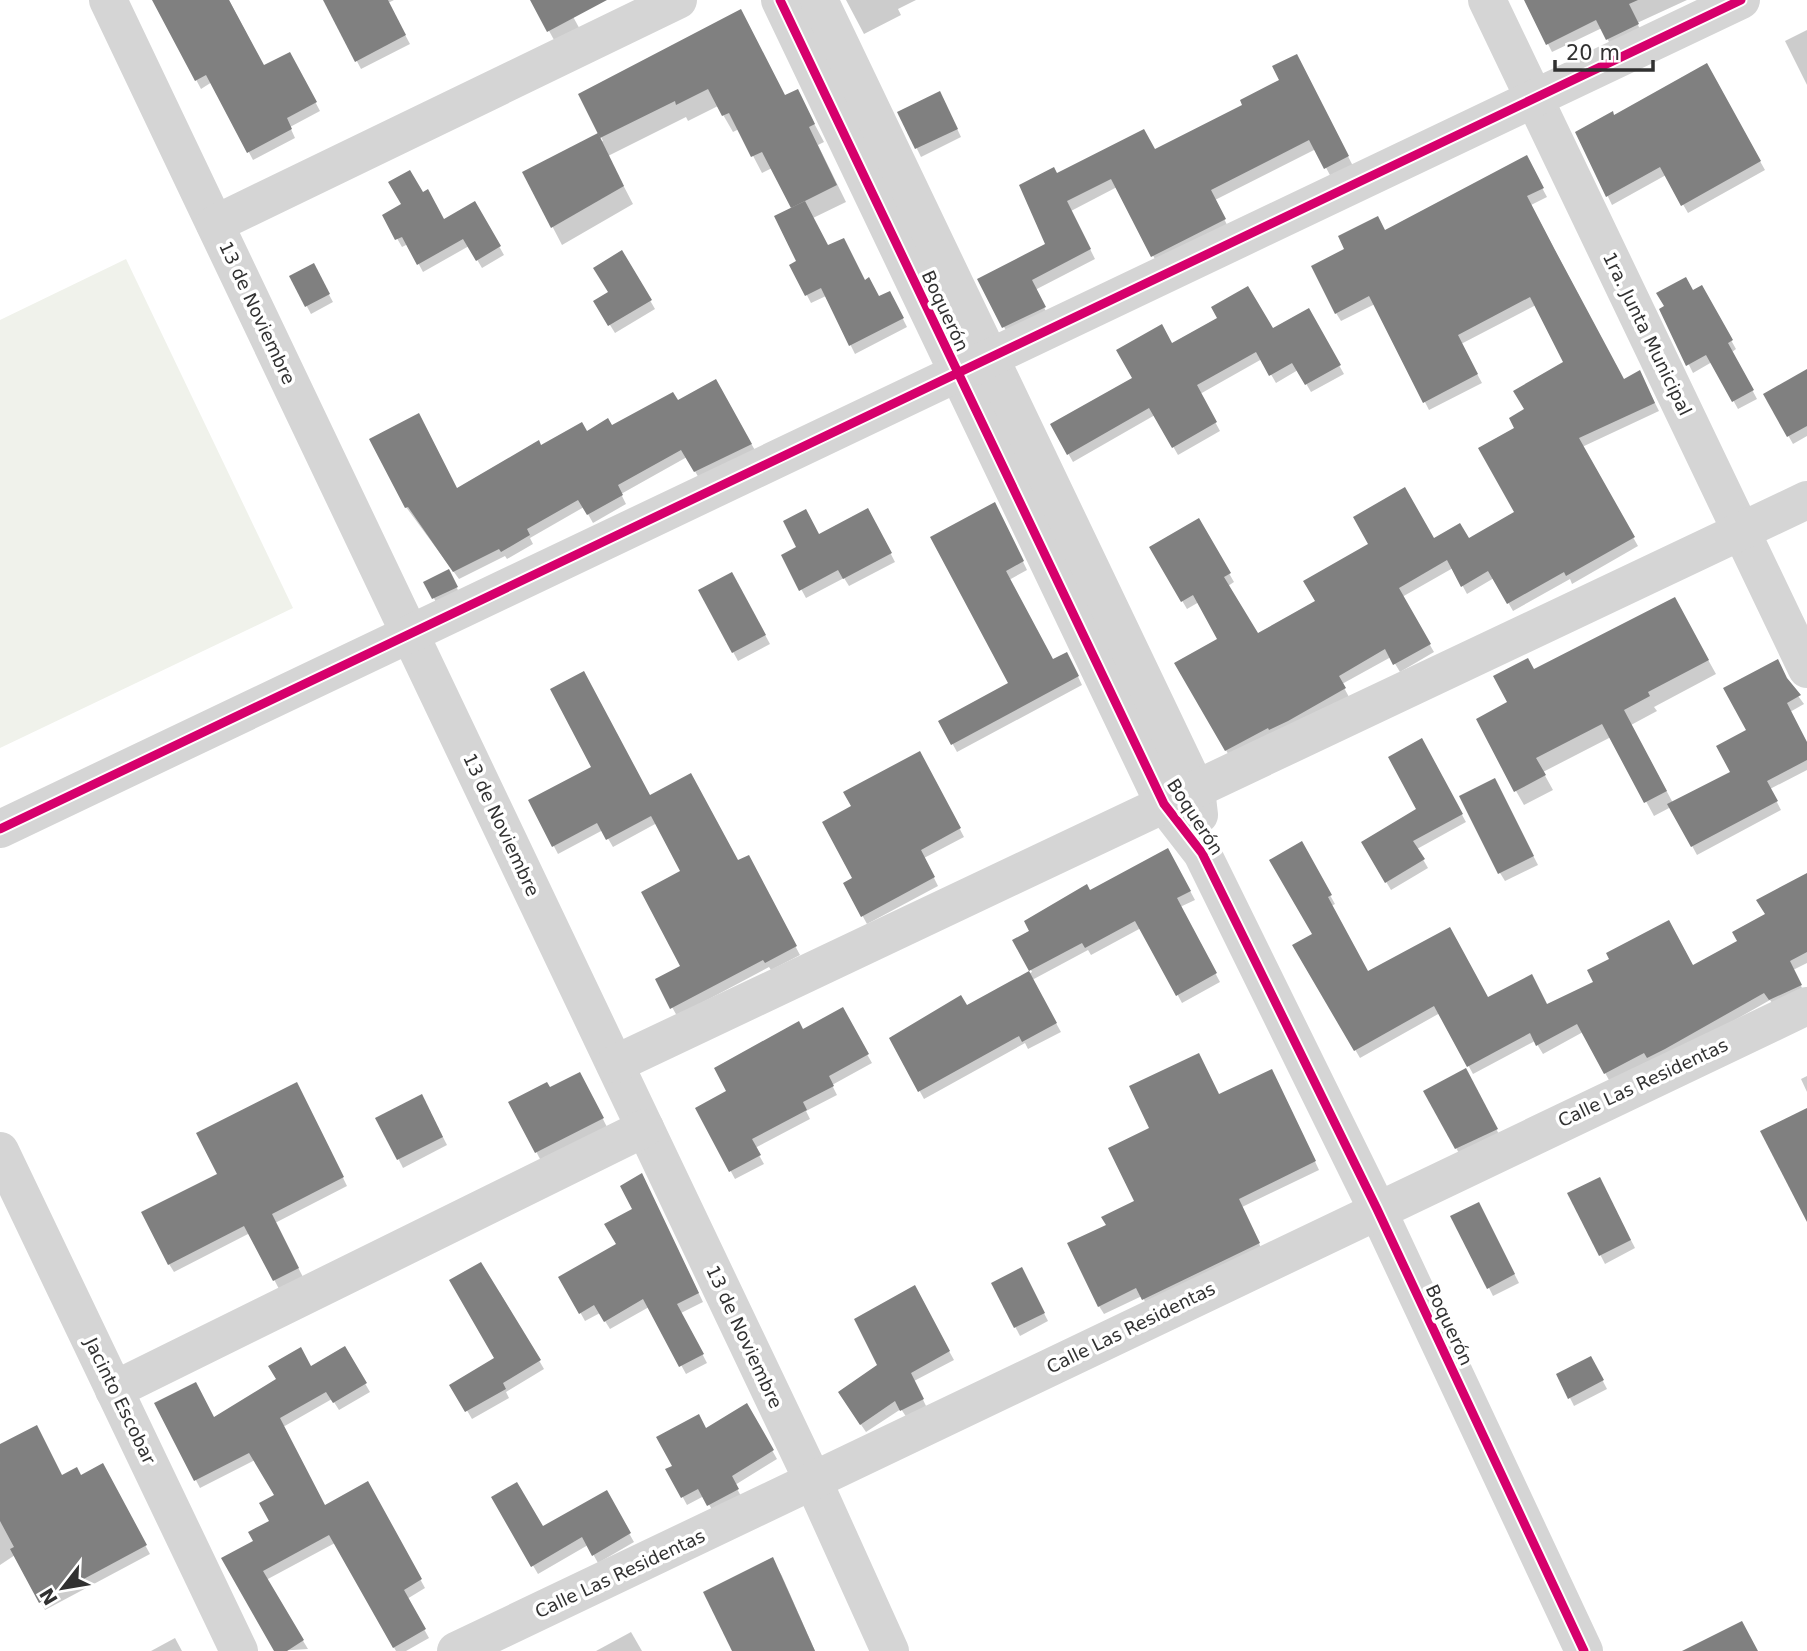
<svg xmlns="http://www.w3.org/2000/svg" width="1807" height="1651" font-family="'DejaVu Sans',sans-serif">
<rect width="100%" height="100%" fill="#fff"/>
<!-- green -->
<polygon fill="#f0f2eb" points="126,259 293,608 0,748 0,320"/>
<!-- shadow -->
<g fill="#0003">
<polygon points="154,0 229,0 264,67 290,54 320,111 290,127 295,138 253,160 212,82 201,89"/>
<polygon points="325,0 394,0 388,3 410,44 361,69"/>
<polygon points="532,0 564,0 583,35 559,49"/>
<polygon points="846,0 916,0 898,9 901,15 864,34"/>
<polygon points="1526,0 1687,0 1637,23 1642,33 1612,48 1602,28 1552,52"/>
<polygon points="741,11 785,97 797,91 824,142 818,145 846,202 813,218 828,247 879,298 894,301 907,327 855,354 826,296 811,303 791,265 798,262 793,209 772,168 762,173 739,129 733,132 718,106 688,121 686,117 608,156 633,204 562,245 524,172 603,141 580,95"/>
<polygon points="1807,30 1807,85 1785,41"/>
<polygon points="1301,65 1353,166 1331,177 1316,149 1215,200 1229,229 1158,265 1117,187 1071,211 1095,259 1035,290 1049,317 1009,336 1004,327 1048,244 1057,175 1155,151 1244,106"/>
<polygon points="1706,66 1765,170 1688,213 1666,175 1612,205 1577,133 1614,117"/>
<polygon points="944,101 961,137 921,157 899,112"/>
<polygon points="1526,158 1547,197 1531,205 1624,381 1644,381 1659,411 1582,447 1638,546 1572,584 1570,579 1513,611 1494,578 1467,594 1453,568 1402,597 1434,652 1400,672 1391,657 1342,684 1349,697 1231,759 1177,664 1220,639 1199,602 1187,609 1151,548 1199,521 1234,582 1228,586 1257,636 1433,541 1468,540 1516,513 1516,428 1527,410 1566,363 1536,305 1461,344 1482,383 1429,410 1375,304 1341,321 1336,313 1385,232"/>
<polygon points="422,194 444,221 475,204 504,255 482,268 469,246 423,272 408,244 402,247 384,216"/>
<polygon points="622,252 655,309 615,333 595,301 610,293"/>
<polygon points="313,265 333,302 311,314 291,277"/>
<polygon points="1701,287 1736,349 1732,352 1757,399 1738,409 1712,362 1693,373 1661,309"/>
<polygon points="1308,310 1344,374 1311,392 1298,370 1276,383 1262,359 1200,394 1220,431 1178,455 1155,415 1073,462 1052,425 1134,379 1172,345 1272,331"/>
<polygon points="715,381 756,452 700,480 687,457 621,494 626,504 593,523 584,507 530,538 533,544 507,559 505,556 459,579 406,507 457,490 541,447 611,427 677,402"/>
<polygon points="1807,387 1807,436 1793,444 1765,394"/>
<polygon points="868,510 895,562 849,586 844,578 806,598 783,556"/>
<polygon points="999,512 1027,570 1009,580 1053,661 1071,662 1082,685 957,752 940,721 1010,684"/>
<polygon points="448,571 461,596 438,606 426,583"/>
<polygon points="732,574 770,644 738,661 700,591"/>
<polygon points="1682,613 1716,674 1654,707 1657,711 1631,725 1673,803 1732,772 1748,731 1788,682 1804,704 1790,712 1807,745 1807,770 1770,789 1781,810 1697,855 1671,807 1654,816 1611,737 1543,772 1553,790 1524,805 1516,791 1509,703 1533,672"/>
<polygon points="1421,741 1466,822 1417,849 1428,868 1391,890 1363,843 1418,810"/>
<polygon points="920,753 964,837 924,858 938,886 867,924 845,884 855,879 853,807"/>
<polygon points="1499,789 1538,865 1505,881 1500,873"/>
<polygon points="650,797 737,863 748,857 800,955 771,970 769,967 677,1016 657,980 683,967 683,872 657,823 613,847 603,830 558,854 530,801"/>
<polygon points="1301,844 1335,904 1331,906 1367,973 1487,999 1547,1006 1693,967 1739,942 1807,890 1807,963 1793,970 1805,994 1775,1007 1770,1000 1670,1057 1610,1082 1583,1032 1543,1054 1535,1041 1473,1074 1440,1013 1360,1058 1294,945 1314,934"/>
<polygon points="1168,850 1195,900 1180,907 1220,982 1182,1003 1141,928 1091,955 1088,950 1032,980 1061,1032 1028,1049 1025,1043 924,1099 891,1039 966,1007 1032,972 1015,940 1090,892"/>
<polygon points="842,1010 872,1063 832,1085 837,1095 806,1111 810,1119 755,1148 764,1164 735,1179 697,1109 728,1092 802,1031"/>
<polygon points="1465,1070 1501,1138 1461,1157 1426,1092"/>
<polygon points="1807,1076 1807,1092 1801,1079"/>
<polygon points="1276,1079 1319,1170 1242,1207 1263,1252 1148,1307 1142,1296 1104,1314 1099,1306 1108,1225 1136,1202 1151,1129 1219,1096"/>
<polygon points="584,1082 607,1127 541,1161 511,1102 550,1089"/>
<polygon points="301,1092 347,1186 275,1223 303,1277 279,1289 250,1233 174,1272 169,1264 220,1175"/>
<polygon points="426,1104 447,1145 403,1168 378,1119"/>
<polygon points="646,1184 703,1302 681,1313 707,1363 686,1374 649,1307 610,1329 600,1313 585,1321 561,1278 618,1244"/>
<polygon points="1604,1187 1635,1248 1605,1264 1569,1194"/>
<polygon points="1483,1212 1519,1283 1493,1296 1489,1288"/>
<polygon points="1026,1278 1048,1321 1020,1336 993,1284"/>
<polygon points="914,1288 954,1360 914,1381 927,1408 907,1418 901,1409 866,1432 845,1401 880,1366"/>
<polygon points="500,1293 544,1369 506,1392 509,1398 472,1419 452,1385 497,1359"/>
<polygon points="345,1349 370,1392 339,1410 332,1399 283,1427 325,1507 368,1484 425,1588 407,1599 429,1638 406,1651 396,1651 335,1543 266,1580 308,1649 276,1651 255,1542 271,1522 276,1496 255,1460 200,1488 156,1404 214,1419"/>
<polygon points="1595,1366 1607,1389 1574,1406 1570,1398"/>
<polygon points="747,1406 777,1459 735,1485 742,1498 714,1513 704,1496 687,1505 668,1470"/>
<polygon points="0,1446 62,1477 81,1477 102,1466 150,1554 45,1610 15,1555 0,1565"/>
<polygon points="606,1493 634,1542 598,1563 588,1545 538,1574 493,1498 542,1529"/>
<polygon points="772,1559 782,1576 815,1651 734,1651"/>
<polygon points="631,1632 642,1651 596,1651"/>
<polygon points="175,1638 182,1651 151,1651"/>
</g>
<!-- building -->
<g fill="#808080">
<polygon points="152,0 229,0 264,65 290,52 317,102 287,118 292,129 247,153 206,75 195,81"/>
<polygon points="323,0 388,0 406,35 355,62"/>
<polygon points="530,0 607,0 547,32"/>
<polygon points="1524,0 1638,0 1629,4 1639,24 1606,40 1596,20 1546,45"/>
<polygon points="741,9 785,95 798,89 815,124 809,127 837,185 791,208 762,152 751,157 729,113 722,116 708,89 676,105 675,101 600,138 578,94"/>
<polygon points="1297,54 1349,156 1324,169 1309,140 1211,190 1226,219 1151,257 1111,179 1067,201 1091,249 1032,280 1046,307 1002,328 977,279 1045,244 1019,185 1054,167 1057,173 1144,129 1155,149 1242,105 1240,100 1279,80 1272,66"/>
<polygon points="1707,63 1761,161 1681,206 1660,167 1606,197 1575,132 1613,111 1614,115"/>
<polygon points="940,91 958,129 915,149 897,112"/>
<polygon points="598,133 624,186 551,228 522,172"/>
<polygon points="1527,155 1544,188 1527,196 1555,250 1624,379 1640,370 1655,403 1579,438 1635,537 1566,576 1564,572 1507,604 1488,571 1461,587 1447,560 1399,588 1431,644 1393,665 1385,649 1339,676 1346,688 1288,721 1269,730 1268,728 1225,751 1174,663 1217,639 1193,595 1181,602 1149,547 1199,518 1231,573 1224,577 1258,633 1315,601 1303,581 1368,544 1353,517 1405,487 1434,538 1460,523 1469,538 1514,512 1478,448 1514,428 1509,418 1524,409 1513,391 1563,362 1530,297 1458,335 1478,374 1423,403 1369,296 1335,314 1311,266 1344,249 1338,236 1378,216 1385,230"/>
<polygon points="410,170 423,192 428,189 444,219 475,201 501,246 476,261 463,239 417,265 402,237 395,240 382,215 401,204 388,182"/>
<polygon points="805,201 828,245 844,238 865,280 869,277 879,296 890,291 904,318 849,346 821,288 805,296 789,265 796,261 774,216"/>
<polygon points="622,250 652,300 608,326 593,301 608,292 593,268"/>
<polygon points="314,263 330,294 305,307 289,276"/>
<polygon points="1686,277 1693,290 1702,285 1733,340 1728,343 1754,390 1732,402 1706,355 1686,366 1659,309 1664,306 1656,293"/>
<polygon points="1248,286 1273,328 1309,308 1341,365 1305,385 1292,363 1269,376 1256,352 1197,385 1217,422 1172,448 1149,408 1067,455 1050,424 1132,378 1116,350 1162,324 1172,343 1217,318 1211,307"/>
<polygon points="1807,369 1807,426 1787,437 1763,394"/>
<polygon points="716,379 752,444 694,472 681,450 618,485 623,495 587,515 578,500 527,529 530,535 501,552 499,549 453,572 408,507 405,508 369,439 419,413 457,488 539,440 541,445 582,422 587,431 608,418 612,425 673,392 678,400"/>
<polygon points="995,502 1024,561 1006,571 1053,659 1067,652 1079,676 951,745 938,721 1008,683 930,537"/>
<polygon points="868,508 892,553 843,579 838,570 799,591 781,555 796,547 783,521 806,509 819,534"/>
<polygon points="449,569 458,587 432,599 423,582"/>
<polygon points="732,572 766,635 732,653 698,590"/>
<polygon points="1675,597 1709,660 1648,692 1650,696 1624,710 1667,791 1644,803 1602,724 1536,758 1546,775 1514,792 1476,719 1507,702 1493,676 1528,658 1534,669"/>
<polygon points="1778,659 1787,678 1801,695 1787,703 1807,742 1807,760 1767,781 1778,801 1691,847 1667,804 1730,772 1716,746 1746,730 1723,688"/>
<polygon points="584,671 650,795 691,773 738,860 749,855 797,946 765,963 763,960 670,1009 655,979 680,966 641,892 680,871 651,816 606,840 597,823 552,847 528,800 591,767 550,689"/>
<polygon points="1422,738 1463,814 1413,841 1425,859 1385,883 1361,842 1416,809 1388,757"/>
<polygon points="920,751 961,828 921,850 935,877 861,917 843,883 852,878 822,822 851,806 843,792"/>
<polygon points="1495,778 1534,856 1498,874 1459,796"/>
<polygon points="1302,841 1332,895 1328,897 1368,971 1450,927 1488,997 1532,974 1547,1004 1593,982 1587,970 1609,959 1606,953 1669,920 1693,965 1737,941 1732,932 1765,914 1756,900 1807,873 1807,952 1790,961 1802,985 1769,1000 1764,993 1665,1049 1647,1058 1644,1053 1604,1074 1577,1024 1536,1046 1530,1033 1467,1067 1434,1006 1354,1051 1292,945 1312,934 1269,860"/>
<polygon points="1168,848 1191,891 1177,898 1217,973 1176,996 1135,921 1085,948 1082,943 1029,971 1012,940 1029,931 1024,921 1087,884 1090,890"/>
<polygon points="1029,971 1057,1023 1022,1042 1019,1036 918,1092 889,1038 961,995 967,1005"/>
<polygon points="843,1007 869,1054 829,1076 834,1086 803,1102 807,1110 752,1139 761,1155 729,1172 695,1108 726,1091 714,1068 799,1021 803,1029"/>
<polygon points="1199,1053 1219,1094 1272,1069 1316,1161 1239,1199 1260,1243 1142,1300 1136,1288 1098,1307 1067,1243 1106,1225 1101,1217 1134,1201 1108,1148 1149,1128 1129,1086"/>
<polygon points="1466,1068 1498,1129 1455,1149 1423,1091"/>
<polygon points="580,1072 604,1118 535,1153 508,1102 547,1082 550,1087"/>
<polygon points="297,1082 344,1177 272,1214 299,1268 273,1281 244,1226 168,1265 141,1212 217,1174 196,1133"/>
<polygon points="422,1094 443,1137 397,1160 375,1118"/>
<polygon points="1807,1108 1807,1222 1760,1131"/>
<polygon points="642,1173 699,1293 677,1304 704,1354 679,1367 643,1299 604,1322 594,1305 579,1314 558,1277 616,1244 604,1224 632,1209 620,1186"/>
<polygon points="1600,1177 1631,1240 1599,1256 1567,1193"/>
<polygon points="1479,1202 1515,1274 1487,1289 1450,1216"/>
<polygon points="481,1262 541,1360 503,1383 506,1389 465,1412 449,1385 494,1358 449,1280"/>
<polygon points="1022,1267 1045,1313 1014,1328 991,1283"/>
<polygon points="915,1285 950,1351 911,1373 924,1399 900,1411 895,1401 860,1425 838,1392 877,1365 854,1319"/>
<polygon points="345,1346 367,1383 333,1403 326,1392 280,1418 325,1505 368,1481 422,1579 404,1590 426,1629 393,1648 329,1535 263,1571 304,1640 287,1651 274,1651 221,1558 253,1541 248,1532 269,1521 259,1503 274,1495 249,1453 194,1481 154,1403 196,1382 214,1417 276,1379 268,1366 301,1347 311,1366"/>
<polygon points="1591,1356 1604,1380 1568,1399 1556,1374"/>
<polygon points="747,1403 774,1450 732,1476 739,1489 707,1506 698,1489 681,1498 665,1469 672,1466 656,1437 699,1414 706,1428"/>
<polygon points="37,1425 62,1475 77,1467 81,1475 103,1463 147,1545 39,1603 10,1549 14,1547 0,1521 0,1444"/>
<polygon points="517,1482 543,1526 607,1490 631,1533 592,1556 582,1537 531,1567 491,1497"/>
<polygon points="773,1557 815,1651 732,1651 703,1592"/>
<polygon points="1742,1621 1758,1651 1682,1651"/>
</g>
<g fill="none" stroke-linecap="round" stroke-linejoin="round">
<!-- minor -->
<g stroke="#d5d5d5" stroke-width="38">
<polyline points="108,0 814,1483 890,1651"/>
<polyline points="780,0 1164,804 1202,853 1377,1209 1584,1651"/>
<polyline points="819,0 1196,789 1199,815"/>
<polyline points="1487,0 1807,669"/>
<polyline points="215,224 678,0"/>
<polyline points="0,829 1741,0"/>
<polyline points="615,1064 1807,500"/>
<polyline points="0,1151 239,1651"/>
<polyline points="114,1390 645,1128"/>
<path d="M456,1651C907,1439 1356,1219 1807,1006"/>
</g>
<!-- cycleway casing -->
<g stroke="#fff" stroke-width="13">
<g id="cycleway">
<polyline points="780,0 1164,804 1202,853 1377,1209 1584,1651"/>
<polyline points="0,829 1741,0"/>
</g>
</g>
<!-- cycleway -->
<use href="#cycleway" stroke="#d6006c" stroke-width="9"/>
</g>
<g text-anchor="middle" stroke-width="7" stroke-linejoin="round" paint-order="stroke">
<!-- street labels -->
<g font-size="18" fill="#313131" stroke="#fff">
<text transform="translate(945 311) rotate(65)" y="6">Boquerón</text>
<text transform="translate(257 313) rotate(65)" y="6">13 de Noviembre</text>
<text transform="translate(1647 334) rotate(64)" y="6">1ra. Junta Municipal</text>
<text transform="translate(1195 817) rotate(57)" y="6">Boquerón</text>
<text transform="translate(501 825) rotate(65)" y="6">13 de Noviembre</text>
<text transform="translate(1643 1083) rotate(-25)" y="6">Calle Las Residentas</text>
<text transform="translate(1449 1325) rotate(65)" y="6">Boquerón</text>
<text transform="translate(1131 1328) rotate(-26)" y="6">Calle Las Residentas</text>
<text transform="translate(744 1337) rotate(65)" y="6">13 de Noviembre</text>
<text transform="translate(120 1401) rotate(64)" y="6">Jacinto Escobar</text>
<text transform="translate(620 1574) rotate(-25)" y="6">Calle Las Residentas</text>
</g>
</g>
<!-- north arrow -->
<g transform="translate(63 1588) rotate(239)" stroke="#ffffff" stroke-width="5" paint-order="stroke">
<path d="M0-5L12 26L0 18L-12 26Z" fill="#313131"/>
<text y="-10" font-size="19" font-weight="bold" text-anchor="middle" fill="#313131">N</text>
</g>
<!-- scale -->
<path d="M1555 60v10h98v-10" fill="none" stroke="#313131" stroke-width="3.5"/>
<text x="1566" y="60" font-size="21" fill="#313131" stroke="#ffffff" stroke-width="5" paint-order="stroke">20 m</text>
</svg>
